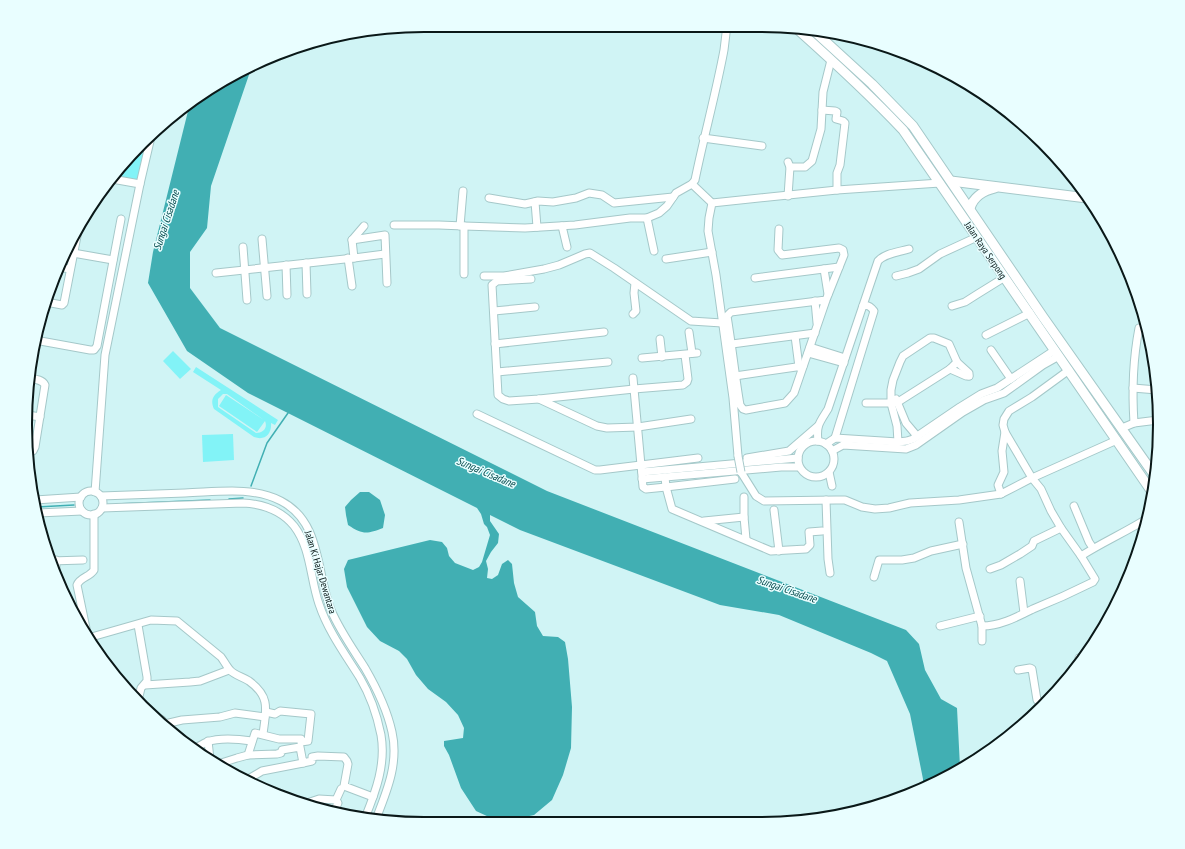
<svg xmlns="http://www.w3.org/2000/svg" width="1185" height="849" font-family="'PT Sans Narrow',sans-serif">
<rect width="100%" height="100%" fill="#d0f4f5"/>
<!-- green -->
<g fill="#82f3f7" fill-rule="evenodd">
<polygon points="147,141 137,181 114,177 124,161"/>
<polygon points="173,351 191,369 180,379 163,361"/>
<path d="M196,367L278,420L275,425L271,423C272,434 265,441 254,437L214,409C210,400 213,395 221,390L193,372ZM223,394H227L264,420L226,395L219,406L257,432L265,421C268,428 263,433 256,433L218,407V399Z"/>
<polygon points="233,434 234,460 203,462 202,435"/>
</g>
<!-- water -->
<g fill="#41afb3">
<polygon points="252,66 211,186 207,228 190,252 190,288 220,328 547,491 906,630 919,644 925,670 941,699 957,708 960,767 937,783 923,788 923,779 910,714 887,661 871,653 779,615 720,605 520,530 490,515 490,521 499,534 498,543 491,552 486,561 488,569 487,578 492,579 498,575 502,564 508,560 512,564 514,583 518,597 535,612 537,626 543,636 558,637 565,642 568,659 572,707 571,748 563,775 552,800 534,815 511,820 489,817 476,811 461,788 449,755 444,746 444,741 463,738 464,728 458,715 446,702 428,689 416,675 407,659 399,651 380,641 367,627 347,587 344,569 348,560 430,540 442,542 447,548 449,556 455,563 473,570 479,567 482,562 490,535 487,527 484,524 481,514 477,508 248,393 187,351 148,283 153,252 190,103 203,92"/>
<path d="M360,492H369L380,500L385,515L383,528C367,534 363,535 348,525L346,515L345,507L351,500Z"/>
</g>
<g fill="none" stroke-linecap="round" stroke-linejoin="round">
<!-- stream -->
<g stroke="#41afb3" stroke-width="1.5">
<polyline points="251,486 267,443 288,413"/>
<polyline points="229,499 243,498"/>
<polyline points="116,504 210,500"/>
<polyline points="37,507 74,505"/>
</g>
<!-- minor casing -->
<g stroke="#a5c8c9" stroke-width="9">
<g id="minor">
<polyline points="822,110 835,111 837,112 836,119 843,121 845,123 840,165 837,173 837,190"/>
<polyline points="703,138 762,146"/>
<polyline points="790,167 805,167 812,161 821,129 823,92 831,60"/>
<polyline points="112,179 140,184"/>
<polyline points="692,184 712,203"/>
<polyline points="788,196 790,167 788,162"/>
<polyline points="489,198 525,204 538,201 553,202 576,198 589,193 602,195 614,203 673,197"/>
<polyline points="535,202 537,227"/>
<polyline points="647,218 654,251"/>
<path d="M394,225H439L464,226L525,228L575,225L630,218H647L659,213L667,206L676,193L692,184L695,180C704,136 716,93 724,50C725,42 726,33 727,25"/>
<polyline points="460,226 463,191"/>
<polyline points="464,226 464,274"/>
<polyline points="562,226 567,247"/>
<path d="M779,229L778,250L782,255L839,248L843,250L844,255L826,300L794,393L785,403L746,410L743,409L740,405C735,376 732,346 727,316L731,312L826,300"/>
<polyline points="262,239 267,296"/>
<polyline points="352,240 385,235 387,283"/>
<polyline points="243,247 247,300"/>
<polyline points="73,253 113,260"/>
<polyline points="348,258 352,286"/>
<polyline points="354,258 385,254"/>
<polyline points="666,259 712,252"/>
<polyline points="306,263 307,294"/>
<polyline points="286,265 287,295"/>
<polyline points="59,267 70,269"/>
<polyline points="824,269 828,294"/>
<polyline points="216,273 354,258 352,240 364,226"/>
<polyline points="484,276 504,276 544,269 559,265 585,254 590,253 614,268 691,321 722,323"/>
<polyline points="896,276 908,273 919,269 940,254 977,237"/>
<polyline points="755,278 839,267"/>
<polyline points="531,279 497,281 492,285 498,395 503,399 509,401 539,399 634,389 683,385 687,382 688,379 685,355"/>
<polyline points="815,301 817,323"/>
<polyline points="46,302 62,305 64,303 78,231"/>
<polyline points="952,306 965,302 976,295 1005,277"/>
<polyline points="494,311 535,307"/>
<polyline points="633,314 636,311 634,293 635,283"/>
<polyline points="689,332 692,353"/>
<polyline points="986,335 1030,313"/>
<polyline points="795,336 799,367"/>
<polyline points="660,339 662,357"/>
<polyline points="35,340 90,350 94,350 97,346 121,219"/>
<polyline points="495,344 604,332"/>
<polyline points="732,344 815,333"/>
<polyline points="810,347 845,358"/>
<polyline points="991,350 1011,379"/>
<polyline points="808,353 844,363"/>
<polyline points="642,358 697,353"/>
<polyline points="950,369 966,376 969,376"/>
<polyline points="1069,370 1032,397 1009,411 1004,419 1003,425 1005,432 1032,478 1041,489 1051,511 1061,528 1081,556"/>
<polyline points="497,372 608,362"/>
<polyline points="735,376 803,366"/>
<path d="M28,378C34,379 42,379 45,385L35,447L33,451L28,452"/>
<polyline points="633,378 643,487 646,489 666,487 735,479"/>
<polyline points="1133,388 1157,390"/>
<polyline points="539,399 597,426 607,428 638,427 691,419"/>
<polyline points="896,399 906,423 917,436"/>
<polyline points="866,403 891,403 898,402 950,369 957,362"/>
<polyline points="477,414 595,470 600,470 698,458"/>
<polyline points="28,415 40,417"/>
<path d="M1134,423C1132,392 1133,359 1139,328"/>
<polyline points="1122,428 1134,423 1158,420"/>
<path d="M835,438L874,311C871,307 868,304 863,306"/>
<path d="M818,441C816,425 820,422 828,409L878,261C885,253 899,252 909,249"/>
<circle cx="816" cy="459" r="18"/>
<polyline points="898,442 897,426 891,403 891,390 893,380 900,362 903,356 930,338 934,338 949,344 957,362 969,373 969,376"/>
<polyline points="826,444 835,438 898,442 907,441 913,439 960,407 981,394 997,388 1055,350"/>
<polyline points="832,451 843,445 906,449 916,445 963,412 984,400 1004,393 1043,365 1059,356"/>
<polyline points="738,456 733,398 716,275 708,231 709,218 712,203 837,190 940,183"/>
<polyline points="747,458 789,451 818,426"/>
<polyline points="642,472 798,458"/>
<polyline points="741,472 756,496 764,501 836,500 845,500 862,507 875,509 889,508 910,503 959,500 1001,494 1032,478 1117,440"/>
<polyline points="829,472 832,486"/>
<polyline points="665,477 666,487 672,509 771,551 806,549 810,545 809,532 822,531"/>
<polyline points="642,479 781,467 799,467"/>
<circle cx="91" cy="503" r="12"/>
<polyline points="95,492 105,355 140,184 151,137"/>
<polyline points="1001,494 998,485 1004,472 1002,451 1005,432"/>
<path d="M101,496C129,495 157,494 185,493C217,492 252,486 281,501C322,522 316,573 331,610C340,631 353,649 365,668C376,687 387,709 392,732C399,763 387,791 376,819"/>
<polyline points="744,497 744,517 746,539"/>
<polyline points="35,500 81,497"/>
<polyline points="826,500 828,559 830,573"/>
<polyline points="1074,506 1089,542 1093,548"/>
<path d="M102,508L243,503C262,504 281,510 294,526C311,548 310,578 319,604C328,631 345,654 360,678C370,695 377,715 381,735C386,764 376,791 365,818"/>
<polyline points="774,510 779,551"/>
<polyline points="38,513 82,511"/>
<polyline points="704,521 744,517"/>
<path d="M959,522L966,568L982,626C1000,626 1017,617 1033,609C1053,601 1073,592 1093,582L1095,579L1081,556C1103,542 1126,532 1148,518"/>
<polyline points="56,560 56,579"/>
<polyline points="51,561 83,560"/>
<polyline points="990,569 1001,565 1020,554 1032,546 1034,541 1061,528"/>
<polyline points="874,577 879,560 902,560 914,558 931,551 963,544"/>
<polyline points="1020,581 1024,613"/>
<polyline points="940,626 980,616"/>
<polyline points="982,626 982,641"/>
<path d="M88,638L151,620L177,621L221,657C224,661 227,667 230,670C234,675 243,677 249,681C271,697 266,710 263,734"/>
<path d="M88,638L77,585C80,577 90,577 94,570V514"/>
<polyline points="1079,658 1080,664"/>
<polyline points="1018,670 1030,668 1032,669 1037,700 1039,702 1046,701"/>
<polyline points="145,685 190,682 200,681 229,670"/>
<polyline points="138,701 141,688 147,681 147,677 138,625"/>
<polyline points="155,716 162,720 165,724"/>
<polyline points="165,724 182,720 220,717 235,713 265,717"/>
<polyline points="208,741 210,759"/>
<path d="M192,748C199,748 201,744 207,742C220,737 239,739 252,741"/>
<polyline points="248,755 255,733 279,739 301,739 301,742 308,741 311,714 280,711 275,714 266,712"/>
<polyline points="218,764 237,758 248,755 277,754 281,753 282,750 300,747 303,763 312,761 312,757 318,756 344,757 347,761 348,764 344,786 373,797"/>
<polyline points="245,781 262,771 303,763"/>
<polyline points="336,800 341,789"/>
<polyline points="304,804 319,799 336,800 338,803 334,812"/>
<polyline points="868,809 869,808"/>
</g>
</g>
<!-- major casing -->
<g stroke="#a5c8c9" stroke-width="11">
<g id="major">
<path d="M796,28C833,61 869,94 903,130L1152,492"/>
<polyline points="813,30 872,84 913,126 1043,317 1155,476"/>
<polyline points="951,181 1087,198"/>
<path d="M970,208C974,196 983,191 995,188"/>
</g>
</g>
<!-- minor -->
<use href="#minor" stroke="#fff" stroke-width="7"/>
<!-- major -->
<use href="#major" stroke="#fff" stroke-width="9"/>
<!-- minor-bridge casing -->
<g stroke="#a5c8c9" stroke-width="9" stroke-linecap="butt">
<polyline id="minor-bridge" points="738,456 741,472"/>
</g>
<!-- minor-bridge -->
<use href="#minor-bridge" stroke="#fff" stroke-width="7"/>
</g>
<g text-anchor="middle" stroke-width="3" stroke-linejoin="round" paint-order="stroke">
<!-- street labels -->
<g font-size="10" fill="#0a1818" stroke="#e9feff">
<text transform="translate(986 250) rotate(56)" y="4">Jalan Raya Serpong</text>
<text transform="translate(321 572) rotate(73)" y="4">Jalan Ki Hajar Dewantara</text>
</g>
<!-- water labels -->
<g font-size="11" font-style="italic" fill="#084c4e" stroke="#e9feff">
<text transform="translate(166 220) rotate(-72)" y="4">Sungai Cisadane</text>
<text transform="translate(486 472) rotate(23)" y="4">Sungai Cisadane</text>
<text transform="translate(787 589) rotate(19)" y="4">Sungai Cisadane</text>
</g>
</g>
<!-- crop -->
<path d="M0 0H1185V849H0ZM424 32H761A392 392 0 0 1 1153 424V425A392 392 0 0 1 761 817H424A392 392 0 0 1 32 425V424A392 392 0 0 1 424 32Z" fill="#e9feff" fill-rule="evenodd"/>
<path fill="none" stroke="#0a1818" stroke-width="2" d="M424 32H761A392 392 0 0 1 1153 424V425A392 392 0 0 1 761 817H424A392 392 0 0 1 32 425V424A392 392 0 0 1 424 32Z"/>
</svg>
